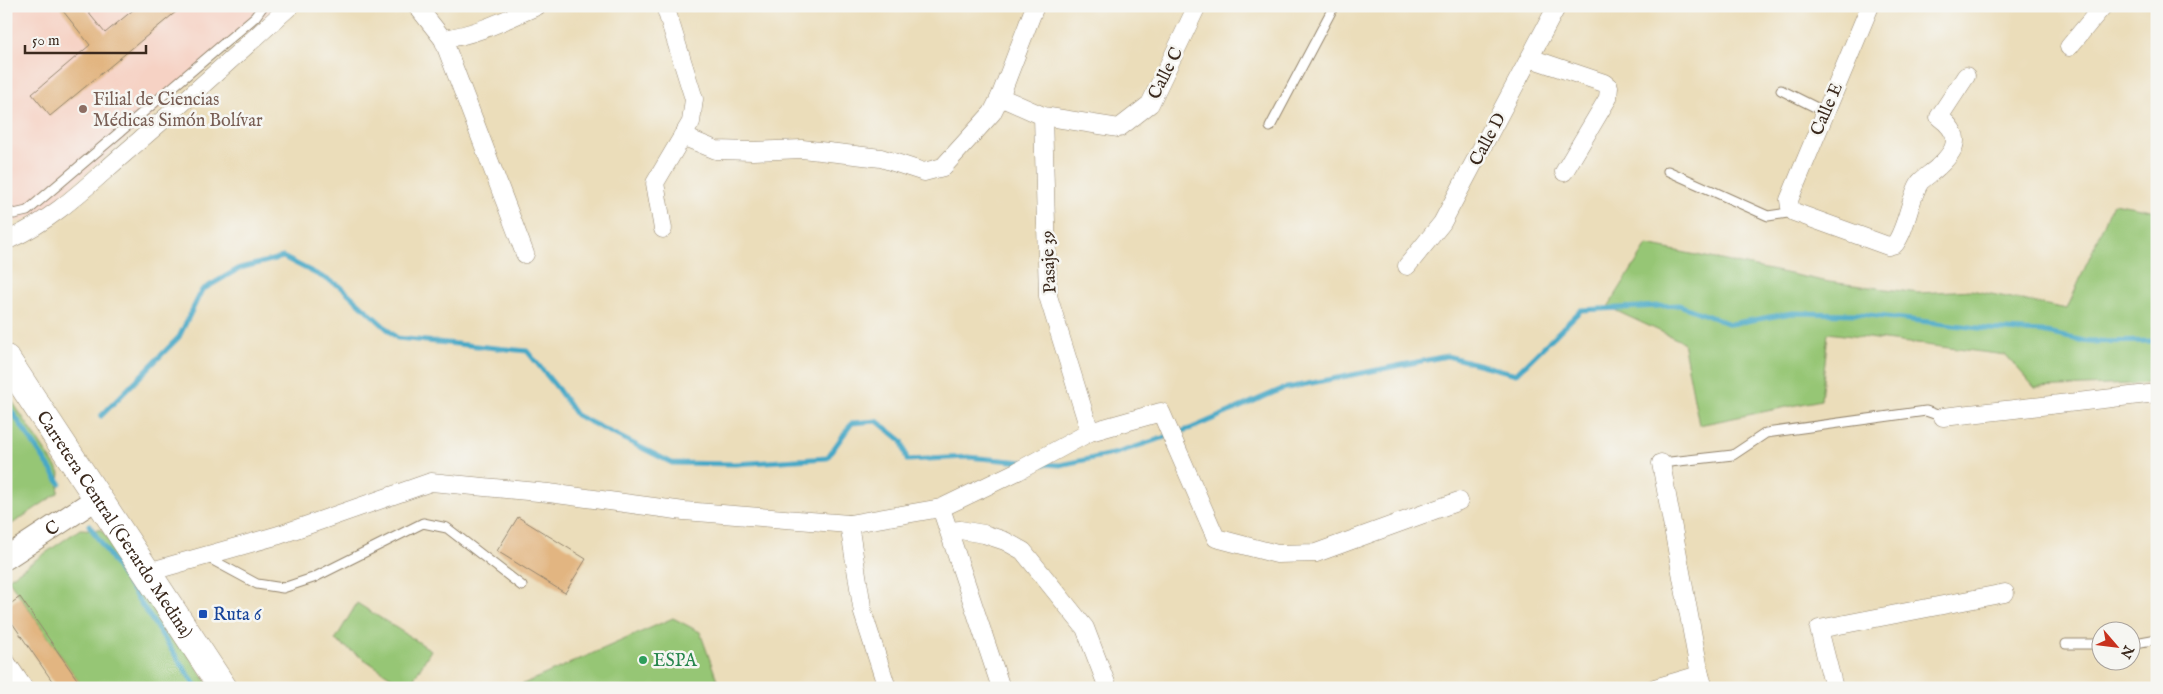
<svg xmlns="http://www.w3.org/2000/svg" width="2163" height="694" font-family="'IM FELL English',serif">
<rect width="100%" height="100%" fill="#f6f6f2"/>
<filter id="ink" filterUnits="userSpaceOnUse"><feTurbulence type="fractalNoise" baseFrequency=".02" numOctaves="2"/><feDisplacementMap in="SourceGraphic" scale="10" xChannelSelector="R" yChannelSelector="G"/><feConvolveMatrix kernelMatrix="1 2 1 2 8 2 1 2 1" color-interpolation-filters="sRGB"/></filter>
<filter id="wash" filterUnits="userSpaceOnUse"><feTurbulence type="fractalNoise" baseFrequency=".0096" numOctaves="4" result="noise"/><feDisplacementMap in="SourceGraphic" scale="20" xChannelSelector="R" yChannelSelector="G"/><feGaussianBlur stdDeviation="1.12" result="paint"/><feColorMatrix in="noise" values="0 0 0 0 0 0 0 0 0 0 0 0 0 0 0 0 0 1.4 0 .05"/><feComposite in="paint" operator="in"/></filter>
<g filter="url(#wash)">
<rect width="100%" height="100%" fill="#ebddba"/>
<!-- built -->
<polygon fill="#f6d2c4" points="6,6 276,6 42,212 21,221 6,222"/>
<!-- green -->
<g fill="#96c675" stroke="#68784a">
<polygon points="2113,203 2157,211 2157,383 2035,388 2006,355 1828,333 1821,400 1699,425 1683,342 1608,307 1647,245 1829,282 1919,293 1971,290 2067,309"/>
<polygon points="6,392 60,473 58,493 6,528"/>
<polygon points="80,529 102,530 211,688 83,688 8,579"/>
<polygon points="357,603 431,650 408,688 335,640"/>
<polygon points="673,618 700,632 720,688 514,688"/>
</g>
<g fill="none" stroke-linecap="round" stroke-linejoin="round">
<!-- stream -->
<g stroke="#46a8c6" stroke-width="5">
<polyline points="6,403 60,483"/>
<polyline points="101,416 179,337 202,290 240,268 283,257 340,286 397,338 527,351 558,389 576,415 672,463 736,464 827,458 852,423 877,421 902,441 907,460 968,457 1023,462"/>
<polyline points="1044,464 1060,465 1117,453 1192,428 1282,389 1447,356 1516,374 1581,310 1679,305 1730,324 1792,313 1861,314 1987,329 2042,332 2089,342 2157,341"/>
<polyline points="89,525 197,688"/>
</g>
</g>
<g id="blocks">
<!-- building -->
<g fill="#e2b581">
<polygon points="59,6 83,6 105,33 138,6 183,6 50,116 32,94 90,45"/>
<polygon points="518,517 586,559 565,593 497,551"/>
<polygon points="20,597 83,688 57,688 6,614 6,607"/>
</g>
</g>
</g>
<g filter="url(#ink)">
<use href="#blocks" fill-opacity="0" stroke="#93846c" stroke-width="1"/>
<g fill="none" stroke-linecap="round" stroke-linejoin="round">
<!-- service casing -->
<g stroke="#93846c" stroke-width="11">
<g id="service">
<polyline points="1781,90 1825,112"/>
<polyline points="1270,127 1334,6"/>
<polyline points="1668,171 1768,216 1794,212"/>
<polyline points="6,210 14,214 27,211 255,17 263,6"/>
<polyline points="1661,463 1733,455 1766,433 1926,411 1943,417"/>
<polyline points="207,557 257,584 283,588 313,578 423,523 447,528 522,586"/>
<polyline points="2066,644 2100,644"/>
<polyline points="2130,644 2157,639"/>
</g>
</g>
<!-- minor casing -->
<g stroke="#93846c" stroke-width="19">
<g id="minor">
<polyline points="417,6 443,39 525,254"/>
<path d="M1870,6L1789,200L1790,207L1794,212L1888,246L1895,244C1907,228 1910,197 1920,182C1925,177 1933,172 1938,167C1959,148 1962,134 1939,117L1966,76"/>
<path d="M443,39C476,35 507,19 537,6"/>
<polyline points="2069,47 2103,6"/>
<polyline points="1530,58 1604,83 1609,87 1608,98 1564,172"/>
<polyline points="1000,97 1043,116 1119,128 1150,104 1197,6"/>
<polyline points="1043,116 1048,296 1090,432"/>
<polyline points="682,136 716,150 753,151 802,149 881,158 924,172 943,167 992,113 1000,97 1035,6"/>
<polyline points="663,229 655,183 691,122 694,99 665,6"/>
<path d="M6,238L10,239C55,219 88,185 125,153C181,105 235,56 290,6"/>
<polyline points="1407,266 1442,223 1557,6"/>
<polyline points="1943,417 2157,393"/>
<polyline points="1661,463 1700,675 1704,688"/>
<polyline points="941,508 1018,471 1090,432 1161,412 1216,538 1277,554 1316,553 1459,501"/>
<polyline points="849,524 863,613 887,688"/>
<polyline points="950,531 960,530 984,534 1005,541 1023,551 1085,628 1108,688"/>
<polyline points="148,572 279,535 431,482 549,493 684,511 849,524 941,508 1001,688"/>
<polyline points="6,662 24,688"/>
<polyline points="1655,688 1700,675"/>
<polyline points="1834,688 1819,629 2005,593"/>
</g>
</g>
<!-- tertiary casing -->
<g stroke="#93846c" stroke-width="24">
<g id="tertiary">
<path id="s1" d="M6,558L99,497"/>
</g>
</g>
<!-- primary casing -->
<g stroke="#93846c" stroke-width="29">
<g id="primary">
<path id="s2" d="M6,359L223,688"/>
</g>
</g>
<!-- service -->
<use href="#service" stroke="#fff" stroke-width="9"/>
<!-- minor -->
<use href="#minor" stroke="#fff" stroke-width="18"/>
<!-- tertiary -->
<use href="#tertiary" stroke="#fff" stroke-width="22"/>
<!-- primary -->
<use href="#primary" stroke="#fff" stroke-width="28"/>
</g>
</g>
<!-- markers -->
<circle fill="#8d6e63" stroke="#f6f6f2" stroke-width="2" cx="83" cy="109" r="5"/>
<rect fill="#1a4fb4" stroke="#f6f6f2" stroke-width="2" x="198" y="609" width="10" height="10" rx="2.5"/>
<circle fill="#2e9e5b" stroke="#f6f6f2" stroke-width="2" cx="643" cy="660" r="5"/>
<g text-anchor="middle" stroke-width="5" stroke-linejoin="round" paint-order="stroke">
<!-- street labels -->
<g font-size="18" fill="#3b2a1e" stroke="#f6f6f2">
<text transform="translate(1165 73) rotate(-63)" y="6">Calle C</text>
<text transform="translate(1826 109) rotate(-67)" y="6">Calle E</text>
<text transform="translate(1487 139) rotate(-62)" y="6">Calle D</text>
<text transform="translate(1048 262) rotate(-93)" y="6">Pasaje 39</text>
<text dy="6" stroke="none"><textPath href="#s2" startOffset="198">Carretera Central (Gerardo Medina)</textPath></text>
<text dy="6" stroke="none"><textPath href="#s1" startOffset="55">C</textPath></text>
</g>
<!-- education labels -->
<g font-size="18" fill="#785e54" stroke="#f6f6f2" text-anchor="start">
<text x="93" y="105">Filial de Ciencias<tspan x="93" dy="21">Médicas Simón Bolívar</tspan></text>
</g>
<!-- transit labels -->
<g font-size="18" fill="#164399" stroke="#f6f6f2" text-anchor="start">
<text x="213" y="620">Ruta 6</text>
</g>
<!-- leisure labels -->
<g font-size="18" fill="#27864d" stroke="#f6f6f2" text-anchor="start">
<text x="653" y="666">ESPA</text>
</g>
</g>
<!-- margin -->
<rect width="2163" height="694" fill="none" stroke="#f6f6f2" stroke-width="25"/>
<!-- north arrow -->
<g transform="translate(2116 646) rotate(118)"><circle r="24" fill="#f6f6f2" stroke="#aba49d"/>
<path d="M0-4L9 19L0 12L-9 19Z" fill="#c8321e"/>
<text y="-8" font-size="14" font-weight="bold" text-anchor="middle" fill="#3b2a1e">N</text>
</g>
<!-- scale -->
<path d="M25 45v8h121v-8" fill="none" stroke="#3b2a1e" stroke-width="2.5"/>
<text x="32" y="45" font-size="15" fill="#3b2a1e" stroke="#f6f6f2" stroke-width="4" paint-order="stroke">50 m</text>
</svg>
